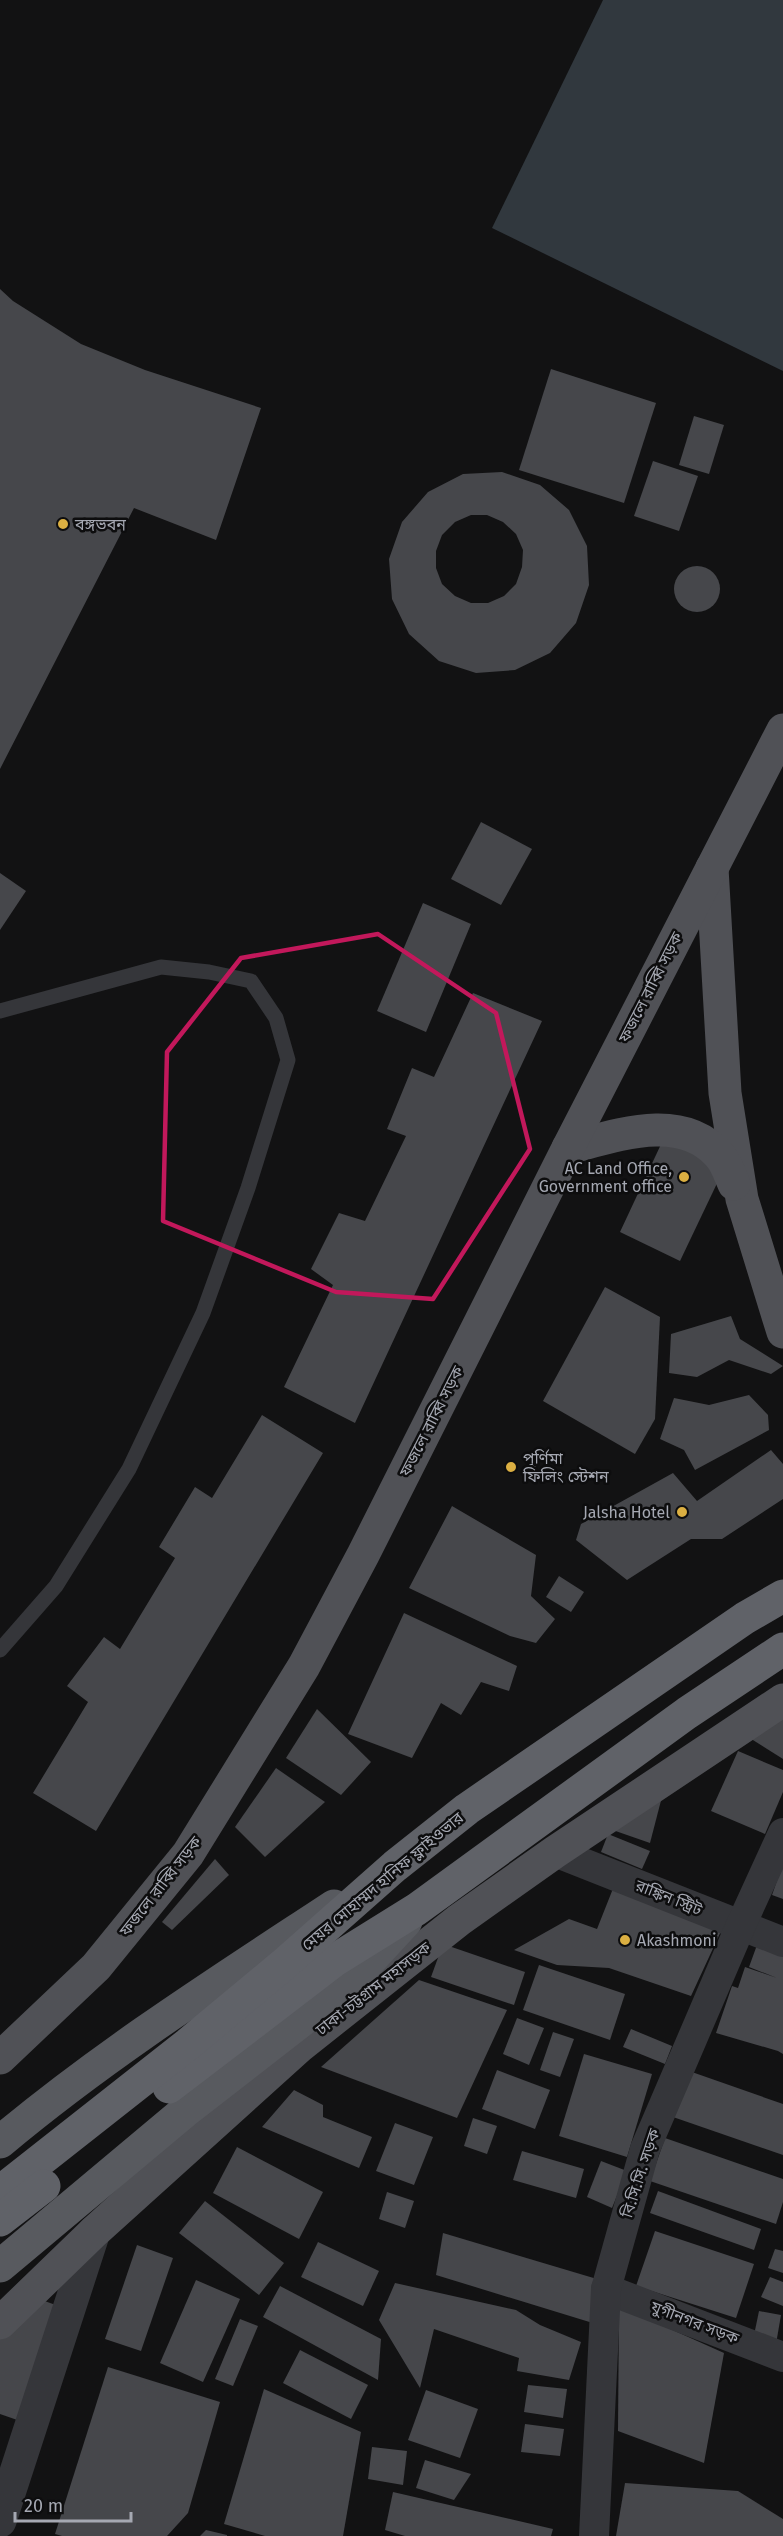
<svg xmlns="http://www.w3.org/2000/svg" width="783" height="2536" font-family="'Fira Sans','Noto Sans Bengali',sans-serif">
<rect width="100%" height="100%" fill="#121213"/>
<!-- water -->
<polygon fill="#31383e" points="603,0 783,0 783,371 492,228"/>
<!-- building -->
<g fill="#46474b" fill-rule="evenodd">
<polygon points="0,289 13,301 81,344 145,370 261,408 216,540 134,508 0,769"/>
<polygon points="551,369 656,403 624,503 519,470"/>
<polygon points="694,416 724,425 709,474 679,465"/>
<polygon points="653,461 698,476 679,531 634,516"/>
<path d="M502,472L540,485L569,510L587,546L589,585L576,623L550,653L515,670L476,673L439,661L409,634L392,599L389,559L402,522L428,492L463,474ZM471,515H487L503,522L516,534L523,550L522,567L516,584L504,596L488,603H471L455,596L442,584L436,568V551L442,535L455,522Z"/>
<circle cx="697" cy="589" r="23"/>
<polygon points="481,822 532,849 501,905 451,879"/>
<polygon points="0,873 26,891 0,930"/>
<polygon points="423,903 471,924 426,1032 377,1011"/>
<polygon points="473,993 542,1021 355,1423 284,1387 333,1285 311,1269 339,1213 365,1221 406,1136 387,1129 412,1068 434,1077"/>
<polygon points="670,1125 731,1154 680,1261 620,1232"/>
<polygon points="605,1287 660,1317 655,1419 635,1454 543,1401"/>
<polygon points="731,1316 740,1339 783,1366 771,1374 729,1360 697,1377 669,1373 671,1334"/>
<polygon points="749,1395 768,1415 769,1430 695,1470 684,1450 660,1439 674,1398 709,1405"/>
<polygon points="262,1415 323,1453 96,1831 33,1793 88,1702 67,1686 104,1637 120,1649 175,1558 159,1547 195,1487 212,1498"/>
<polygon points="771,1450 783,1464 783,1499 722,1539 691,1539 627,1580 576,1540 581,1524 673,1473 697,1501"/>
<polygon points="452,1506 536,1555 531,1596 555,1619 536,1643 510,1636 409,1588"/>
<polygon points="559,1576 584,1592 571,1612 546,1597"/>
<polygon points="404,1613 517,1666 509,1691 481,1682 461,1715 441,1703 412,1758 348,1734"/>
<polygon points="783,1704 783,1759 745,1735"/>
<polygon points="317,1709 371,1762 341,1795 286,1758"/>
<polygon points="738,1751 783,1770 783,1792 765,1834 711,1811"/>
<polygon points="276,1768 325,1802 265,1857 235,1827"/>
<polygon points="664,1789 650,1843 604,1827"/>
<polygon points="608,1834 650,1851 642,1869 601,1852"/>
<polygon points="215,1859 229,1875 172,1930 162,1922"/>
<polygon points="783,1863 783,1899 772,1895"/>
<polygon points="616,1881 722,1929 691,1996 609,1968 557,1965 514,1950 569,1919 597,1929"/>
<polygon points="443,1944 525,1972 514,2005 431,1977"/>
<polygon points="757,1945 783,1954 783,2054 778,2051 716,2033 732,1986 738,1988 745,1967 777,1978 749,1967"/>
<polygon points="539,1965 625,1994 610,2040 523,2010"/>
<polygon points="419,1980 507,2010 457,2118 321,2067"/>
<polygon points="517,2018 544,2028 529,2065 503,2054"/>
<polygon points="631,2029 672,2046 665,2064 623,2047"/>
<polygon points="553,2032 574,2039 560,2077 540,2070"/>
<polygon points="584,2054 652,2074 627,2157 559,2136"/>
<polygon points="497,2070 550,2090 535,2129 482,2109"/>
<polygon points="689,2071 783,2104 783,2155 673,2117"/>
<polygon points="294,2090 323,2105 323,2117 372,2137 359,2168 262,2127"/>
<polygon points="473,2118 497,2126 487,2154 464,2146"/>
<polygon points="395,2123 433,2137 414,2185 376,2171"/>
<polygon points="665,2138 783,2179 783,2202 776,2224 650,2181"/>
<polygon points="237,2147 323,2192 299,2239 213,2193"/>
<polygon points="522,2151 584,2169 576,2198 513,2180"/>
<polygon points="601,2161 627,2171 612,2208 587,2197"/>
<polygon points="658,2191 761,2229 754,2250 650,2213"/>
<polygon points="387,2192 414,2201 405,2228 379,2219"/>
<polygon points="205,2201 284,2263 259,2295 179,2233"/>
<polygon points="655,2231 754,2264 736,2318 636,2286"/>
<polygon points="443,2233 607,2282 596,2324 436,2275"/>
<polygon points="318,2242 379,2271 363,2306 301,2277"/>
<polygon points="137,2245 173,2258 141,2351 105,2339"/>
<polygon points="775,2249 783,2251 783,2273 768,2268"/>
<polygon points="770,2277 783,2282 783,2306 761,2297"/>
<polygon points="196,2280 240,2299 203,2382 160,2363"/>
<polygon points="395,2283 516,2310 540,2325 581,2342 569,2380 517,2371 519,2358 434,2329 420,2388 379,2320"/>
<polygon points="280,2286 381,2339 378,2380 263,2317"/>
<polygon points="28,2295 64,2308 23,2422 0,2414 0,2329"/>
<polygon points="619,2306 724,2353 704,2463 618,2431"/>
<polygon points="759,2311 781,2315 776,2344 753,2340"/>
<polygon points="240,2319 258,2326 233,2386 215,2379"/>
<polygon points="300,2350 368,2385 351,2419 283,2383"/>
<polygon points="108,2367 220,2402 188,2513 167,2536 62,2536 55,2534"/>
<polygon points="528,2385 567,2389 563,2418 524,2412"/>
<polygon points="264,2389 361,2432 343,2536 265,2536 224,2524"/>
<polygon points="426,2390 478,2409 460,2458 408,2440"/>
<polygon points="525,2424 564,2429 560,2456 521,2452"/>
<polygon points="372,2447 407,2451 403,2485 368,2479"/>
<polygon points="425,2460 471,2474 454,2500 416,2488"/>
<polygon points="625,2483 738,2491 783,2519 783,2536 616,2536"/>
<polygon points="393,2492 553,2529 551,2536 405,2536 385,2530"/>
<polygon points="206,2530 227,2535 227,2536 200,2536"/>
</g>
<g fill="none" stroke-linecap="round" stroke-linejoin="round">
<!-- service -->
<polyline stroke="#35363a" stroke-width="15" points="0,1011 161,967 209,972 251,981 276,1018 288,1060 248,1188 203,1313 129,1469 56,1586 0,1650"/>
<!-- minor -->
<g stroke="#35363a" stroke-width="30">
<polyline points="555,1852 783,1942"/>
<polyline points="606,2289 783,2357"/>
<polyline points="594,2536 606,2289 645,2149 741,1925 783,1833"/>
</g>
<!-- tertiary -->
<polyline stroke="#35363a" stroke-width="33" points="0,2521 94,2232"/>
<!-- primary -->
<g stroke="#505156" stroke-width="33">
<polyline points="712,868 725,1093 742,1199 783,1332"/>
<path d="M568,1148C615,1136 681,1111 719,1155C726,1162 730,1175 734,1184"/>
<polyline points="0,2058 96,1967 188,1854 304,1666 363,1555 568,1148 783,730"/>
<polyline points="0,2323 94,2232 300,2046 459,1920 555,1852 783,1700"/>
</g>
<!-- trunk -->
<g stroke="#585a5f" stroke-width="33">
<path d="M0,2142C105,2054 220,1981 334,1906"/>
<polyline points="0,2266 184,2112 346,1986 406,1921"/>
</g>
<!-- motorway -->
<g stroke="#606268" stroke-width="33">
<polyline points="169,2087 335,1960 417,1909 687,1713 783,1649"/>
<polyline points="0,2192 188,2044 283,1965 395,1866 467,1809 745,1618 783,1596"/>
<polyline points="0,2220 44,2186"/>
</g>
</g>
<!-- marked area -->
<path fill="none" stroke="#c2185b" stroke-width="4.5" stroke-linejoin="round" d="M378,934L496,1013L530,1149L433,1299L336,1292L163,1221L167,1052L241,958Z"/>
<!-- markers -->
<g fill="#dbaf42" stroke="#0d0d0e" stroke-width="2">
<circle cx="63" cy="524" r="6"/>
<circle cx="684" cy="1177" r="6"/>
<circle cx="511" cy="1467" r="6"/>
<circle cx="682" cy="1512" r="6"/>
<circle cx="625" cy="1940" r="6"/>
</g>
<g text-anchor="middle" stroke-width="5" stroke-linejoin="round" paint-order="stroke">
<!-- poi labels -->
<g font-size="16" fill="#a5a8b2" stroke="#0d0d0e" text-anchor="start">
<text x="75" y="530">বঙ্গভবন</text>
<text x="672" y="1174" text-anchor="end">AC Land Office,<tspan x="672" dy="18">Government office</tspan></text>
<text x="523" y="1464">পূর্ণিমা<tspan x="523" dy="18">ফিলিং স্টেশন</tspan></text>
<text x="670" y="1518" text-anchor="end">Jalsha Hotel</text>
<text x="637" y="1946">Akashmoni</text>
</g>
<!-- street labels -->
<g font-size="16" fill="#a5a8b2" stroke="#0d0d0e">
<text transform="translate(650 987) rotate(-63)" y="6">ফজলে রাব্বি সড়ক</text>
<text transform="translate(431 1421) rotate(-63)" y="6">ফজলে রাব্বি সড়ক</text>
<text transform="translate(382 1881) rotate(-40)" y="6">মেয়র মোহাম্মদ হানিফ ফ্লাইওভার</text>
<text transform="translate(160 1886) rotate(-52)" y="6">ফজলে রাব্বি সড়ক</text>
<text transform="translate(669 1897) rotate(22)" y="6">রাঙ্কিন স্ট্রিট</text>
<text transform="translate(373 1988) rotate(-38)" y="6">ঢাকা-চট্টগ্রাম মহাসড়ক</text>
<text transform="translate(640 2173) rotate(-72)" y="6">বি.সি.সি. সড়ক</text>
<text transform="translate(695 2322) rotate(21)" y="6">যুগীনগর সড়ক</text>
</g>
</g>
<!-- scale -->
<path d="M15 2512v9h116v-9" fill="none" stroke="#a5a8b2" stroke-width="3"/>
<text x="24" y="2512" font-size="18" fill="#a5a8b2" stroke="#0d0d0e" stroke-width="4.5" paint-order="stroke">20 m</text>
</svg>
